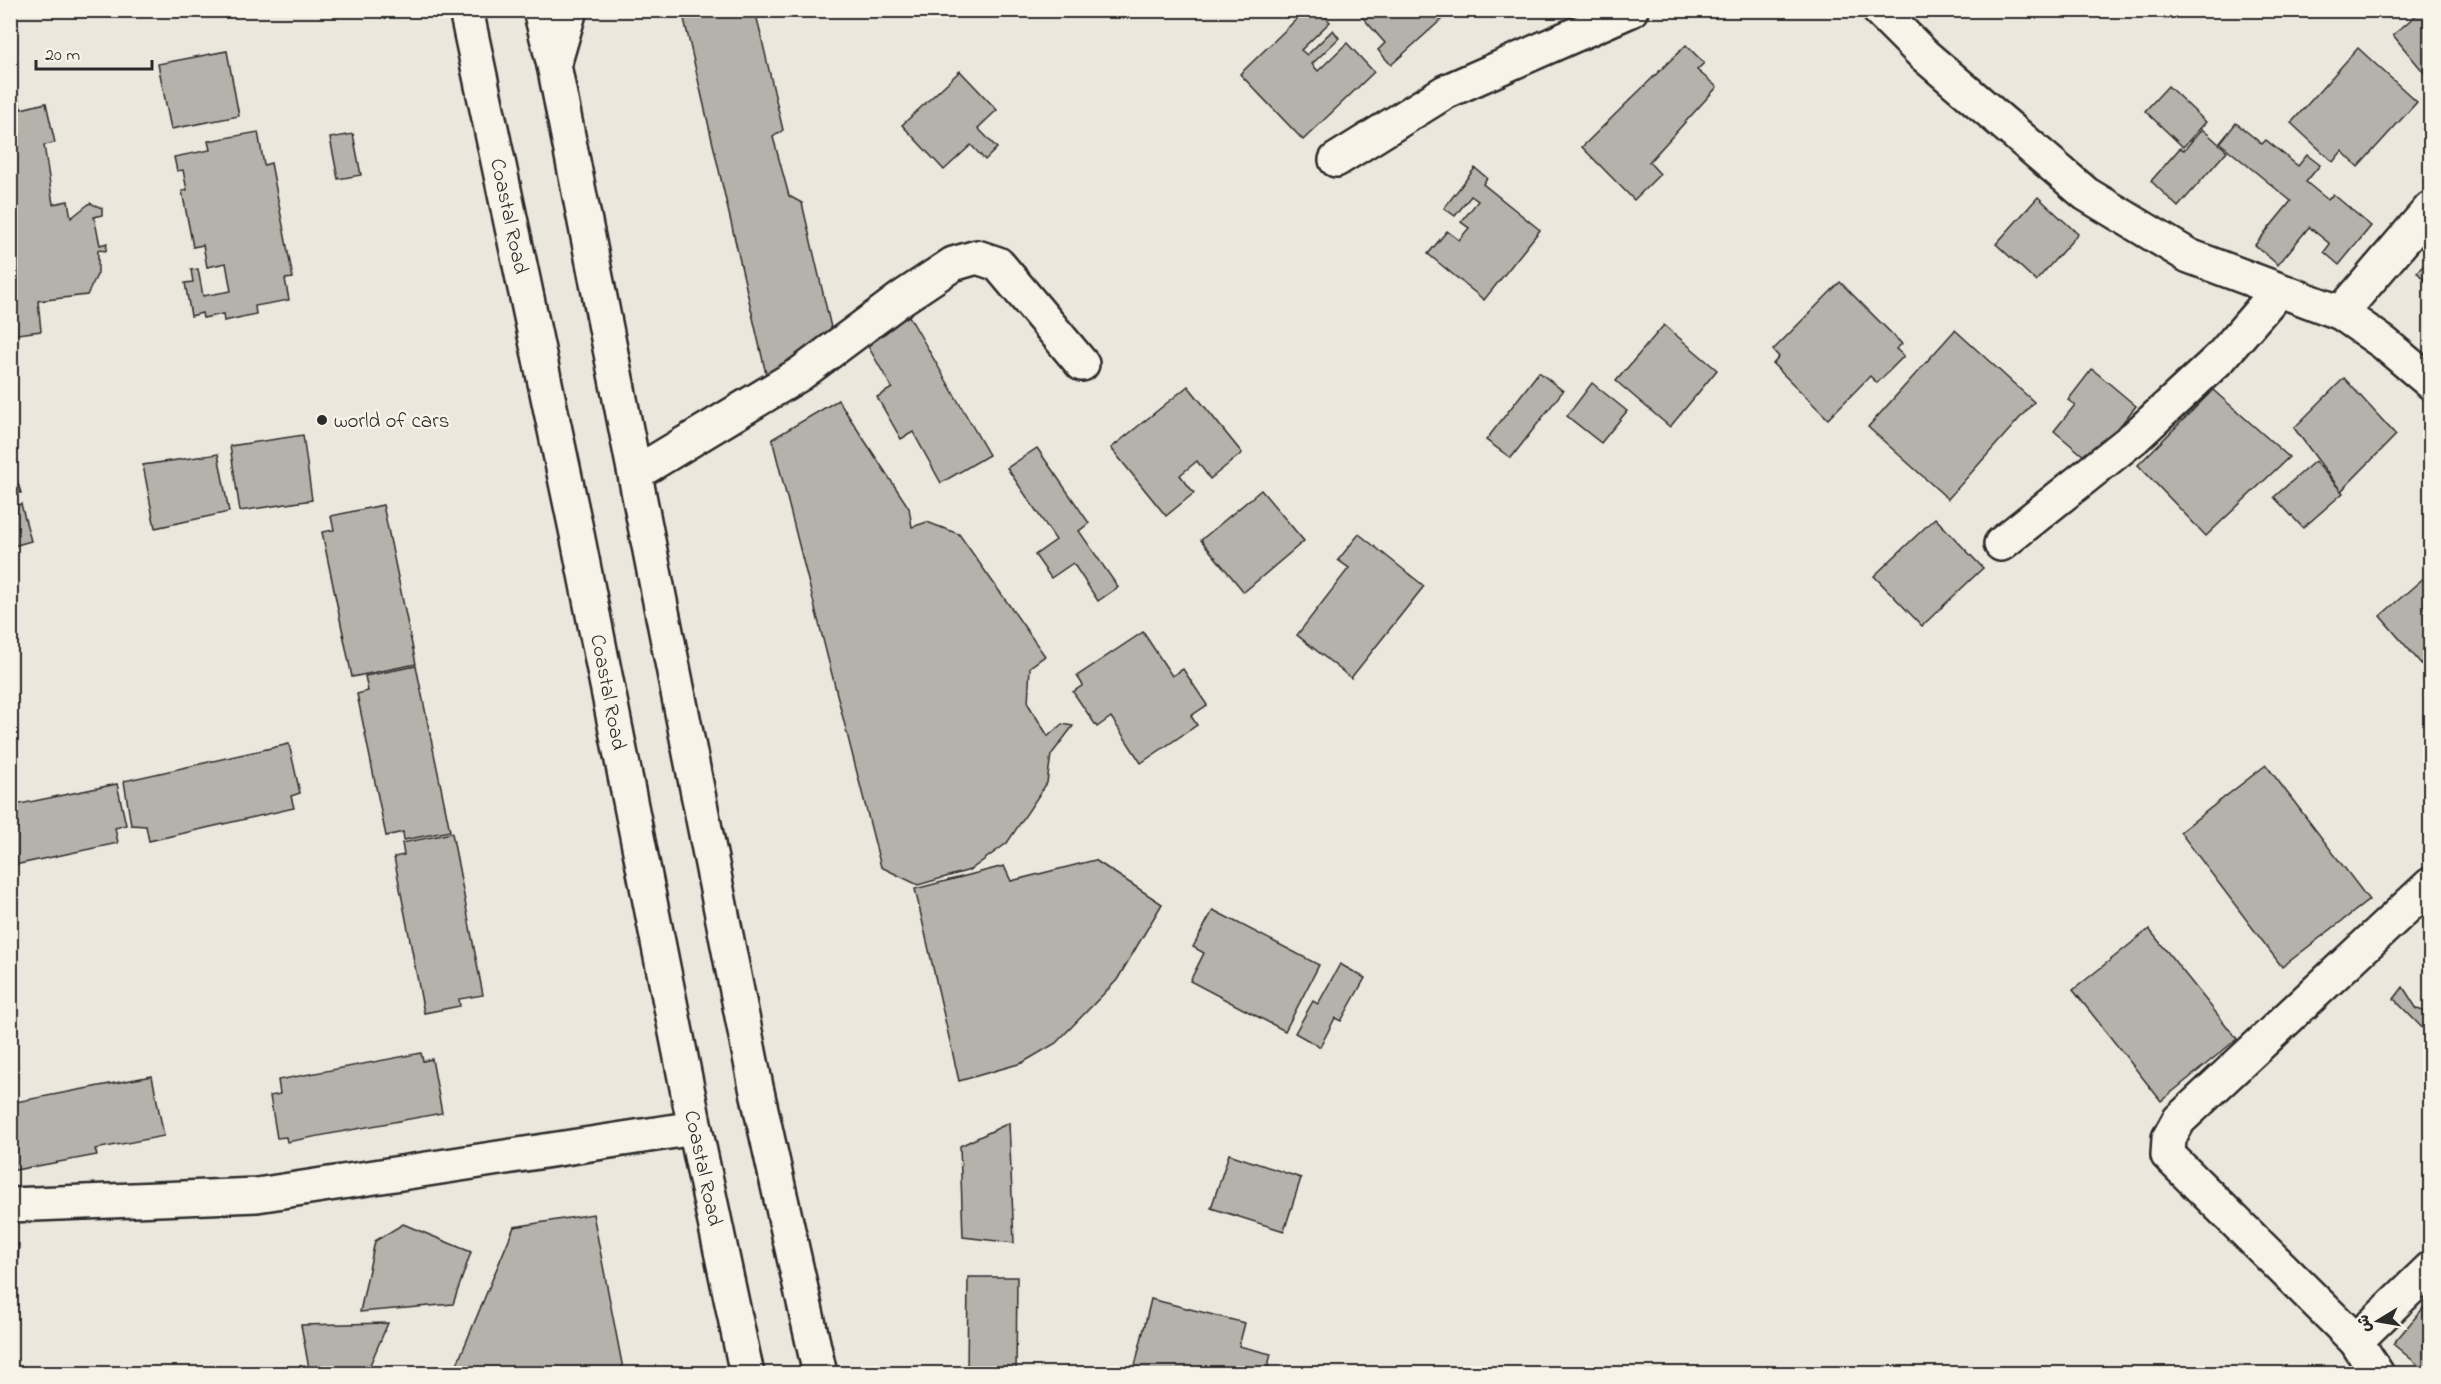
<svg xmlns="http://www.w3.org/2000/svg" width="2441" height="1384" font-family="'Indie Flower','Playpen Sans Arabic',sans-serif">
<rect width="100%" height="100%" fill="#ebe7dd"/>
<filter id="ink" filterUnits="userSpaceOnUse"><feTurbulence type="fractalNoise" baseFrequency=".0167" numOctaves="2"/><feDisplacementMap in="SourceGraphic" scale="12" xChannelSelector="R" yChannelSelector="G"/><feConvolveMatrix kernelMatrix="1 2 1 2 8 2 1 2 1" color-interpolation-filters="sRGB"/></filter>
<g filter="url(#ink)">
<!-- building -->
<g fill="#b5b2ab" stroke="#2b2b2b" stroke-width="1.5">
<polygon points="682,10 755,10 783,130 773,137 789,196 802,203 836,349 769,387"/>
<polygon points="1306,10 1319,10 1330,22 1301,50 1307,55 1333,30 1339,38 1312,64 1318,71 1347,43 1374,72 1303,140 1240,74"/>
<polygon points="1356,10 1452,10 1391,65 1378,50 1385,43"/>
<polygon points="2422,10 2430,10 2430,80 2393,35"/>
<polygon points="1686,45 1704,63 1697,70 1717,87 1649,162 1660,174 1634,200 1582,147"/>
<polygon points="2358,48 2417,102 2358,167 2342,151 2333,162 2291,123"/>
<polygon points="227,51 239,116 171,129 158,64"/>
<polygon points="960,71 997,110 978,128 997,148 985,160 971,145 944,170 902,125"/>
<polygon points="15,81 21,109 46,103 55,143 44,145 53,204 68,201 71,218 90,203 102,208 102,215 94,217 100,245 107,243 106,251 98,250 98,273 87,295 38,301 41,331 10,335 10,82"/>
<polygon points="2168,86 2206,122 2183,147 2145,111"/>
<polygon points="2236,123 2262,144 2266,140 2298,166 2307,155 2320,165 2306,182 2328,200 2333,194 2371,226 2339,265 2324,252 2330,244 2309,227 2278,265 2255,245 2291,201 2220,143"/>
<polygon points="2202,129 2227,151 2178,207 2151,181 2180,148 2184,150"/>
<polygon points="258,132 264,165 271,163 293,278 285,279 289,300 255,306 256,314 224,321 223,314 203,318 202,313 191,316 185,283 193,282 191,270 198,269 203,296 231,291 226,263 207,267 203,245 193,247 182,191 187,190 183,170 177,171 174,157 210,150 208,141"/>
<polygon points="353,134 361,175 338,179 330,138"/>
<polygon points="1475,168 1487,178 1483,184 1540,230 1484,300 1428,254 1447,231 1459,240 1469,228 1461,222 1478,201 1471,196 1455,216 1444,208"/>
<polygon points="2038,197 2078,234 2036,281 1996,244"/>
<polygon points="2430,259 2430,287 2417,272"/>
<polygon points="1840,282 1902,344 1896,349 1904,356 1877,383 1870,376 1828,419 1773,364 1779,357 1773,350"/>
<polygon points="909,316 989,455 941,483 913,432 901,439 877,397 892,388 865,341"/>
<polygon points="1664,325 1717,370 1670,427 1616,381"/>
<polygon points="1955,330 2034,402 1948,499 1868,427"/>
<polygon points="2092,369 2136,406 2091,462 2054,431 2075,405 2068,400"/>
<polygon points="1539,372 1563,391 1511,458 1486,440"/>
<polygon points="2344,378 2396,435 2341,491 2294,428"/>
<polygon points="1592,383 1627,411 1601,443 1567,416"/>
<polygon points="1188,386 1242,453 1210,479 1197,461 1180,475 1194,493 1166,516 1111,448"/>
<polygon points="2213,390 2289,457 2206,536 2138,465"/>
<polygon points="838,400 909,508 912,527 927,522 959,534 1045,656 1030,667 1028,704 1048,736 1062,724 1073,726 1051,755 1047,783 1007,843 970,870 918,885 881,867 772,439"/>
<polygon points="303,435 312,500 240,511 230,446"/>
<polygon points="1037,448 1089,523 1079,531 1118,587 1098,601 1073,563 1051,578 1035,555 1056,540 1007,468"/>
<polygon points="218,454 229,512 155,528 143,465"/>
<polygon points="10,457 21,493 10,495"/>
<polygon points="2315,461 2343,493 2303,528 2274,497"/>
<polygon points="1261,490 1304,541 1244,592 1201,540"/>
<polygon points="21,504 31,541 10,547 10,507"/>
<polygon points="383,505 416,664 352,677 322,532 334,530 331,516"/>
<polygon points="1935,518 1983,568 1922,626 1874,576"/>
<polygon points="1359,534 1424,586 1351,678 1297,635 1349,568 1338,560"/>
<polygon points="2427,575 2430,579 2430,674 2380,616"/>
<polygon points="1143,632 1172,676 1183,669 1207,705 1191,716 1197,725 1141,763 1111,717 1097,727 1073,692 1083,685 1077,676"/>
<polygon points="416,666 450,831 404,840 403,832 386,836 357,694 368,691 365,676"/>
<polygon points="289,744 300,793 291,796 294,808 149,841 146,826 131,825 124,781"/>
<polygon points="2266,765 2369,900 2282,967 2180,832"/>
<polygon points="117,784 126,825 115,828 118,843 10,866 10,806"/>
<polygon points="452,833 483,995 459,999 460,1006 424,1013 394,857 404,855 402,843"/>
<polygon points="1095,860 1162,904 1117,980 1056,1043 1022,1063 959,1081 915,889 1004,866 1011,881"/>
<polygon points="1213,910 1319,965 1285,1031 1190,981 1204,953 1193,947"/>
<polygon points="2149,929 2237,1039 2161,1101 2073,990"/>
<polygon points="2430,958 2430,974 2423,965"/>
<polygon points="1340,964 1365,978 1341,1021 1335,1018 1320,1047 1295,1033 1313,1001 1318,1004"/>
<polygon points="2403,987 2417,1009 2430,1013 2430,1036 2394,999"/>
<polygon points="421,1053 423,1061 432,1059 442,1113 287,1142 286,1137 277,1138 270,1096 280,1094 278,1080"/>
<polygon points="152,1076 164,1136 95,1149 97,1155 10,1171 10,1103"/>
<polygon points="1009,1123 1014,1243 963,1237 960,1146"/>
<polygon points="1229,1154 1301,1178 1284,1231 1211,1208"/>
<polygon points="593,1214 624,1374 453,1374 514,1227"/>
<polygon points="403,1224 471,1252 453,1304 360,1312 375,1241"/>
<polygon points="10,1244 19,1244 15,1308 10,1308"/>
<polygon points="968,1277 1017,1277 1016,1374 967,1374"/>
<polygon points="1151,1299 1245,1323 1239,1346 1271,1354 1266,1374 1133,1374"/>
<polygon points="2430,1300 2430,1374 2429,1374 2393,1344"/>
<polygon points="388,1323 366,1374 310,1374 301,1325"/>
</g>
<g fill="none" stroke-linecap="round" stroke-linejoin="round">
<!-- street casing -->
<g stroke="#2b2b2b" stroke-width="38">
<g id="street">
<polyline points="1879,10 1924,55 2086,194 2189,256 2341,313 2384,343 2430,382"/>
<polyline points="1336,160 1445,92 1631,10"/>
<polyline points="2341,313 2430,209"/>
<polyline points="636,473 800,374 902,298 953,264 977,257 998,264 1082,364"/>
<polyline points="2001,544 2135,437 2221,357 2278,291"/>
<polyline points="10,1205 257,1195 695,1128"/>
<polyline points="2356,1341 2430,1269"/>
<polyline points="2377,1374 2356,1341 2168,1155 2169,1138 2179,1120 2430,885"/>
</g>
</g>
<!-- highway casing -->
<g stroke="#2b2b2b" stroke-width="38">
<g id="highway">
<polyline points="466,10 577,534 695,1128 747,1374"/>
<polyline points="540,10 554,65 756,1087 820,1374"/>
<polyline points="554,65 570,10"/>
</g>
</g>
<!-- street -->
<use href="#street" stroke="#f7f3e8" stroke-width="33"/>
<!-- highway -->
<use href="#highway" stroke="#f7f3e8" stroke-width="33"/>
</g>
</g>
<!-- markers -->
<circle fill="#2b2b2b" stroke="#f7f3e8" stroke-width="2" cx="322" cy="420" r="6"/>
<g text-anchor="middle" stroke-width="5" stroke-linejoin="round" paint-order="stroke">
<!-- street labels -->
<g font-size="21" fill="#2b2b2b" stroke="#f7f3e8">
<text transform="translate(510 216) rotate(78)" y="7">Coastal Road</text>
<text transform="translate(609 692) rotate(79)" y="7">Coastal Road</text>
<text transform="translate(704 1168) rotate(78)" y="7">Coastal Road</text>
</g>
<!-- poi labels -->
<g font-size="21" fill="#2b2b2b" stroke="#f7f3e8" text-anchor="start">
<text x="334" y="427">world of cars</text>
</g>
</g>
<!-- margin -->
<rect width="2441" height="1384" fill="none" stroke="#f7f3e8" stroke-width="36"/>
<rect x="18" y="18" width="2405" height="1348" fill="none" stroke="#2b2b2b" stroke-width="2" filter="url(#ink)"/>
<!-- north arrow -->
<g transform="translate(2378 1321) rotate(259)" stroke="#f7f3e8" stroke-width="4.5" paint-order="stroke">
<path d="M0-4.5L10 22L0 15L-10 22Z" fill="#2b2b2b"/>
<text y="-9" font-size="16" font-weight="bold" text-anchor="middle" fill="#2b2b2b">ش</text>
</g>
<!-- scale -->
<path d="M36 60v9h116v-9" fill="none" stroke="#2b2b2b" stroke-width="3"/>
<text x="45" y="60" font-size="18" fill="#2b2b2b" stroke="#f7f3e8" stroke-width="4.5" paint-order="stroke">20 m</text>
</svg>
